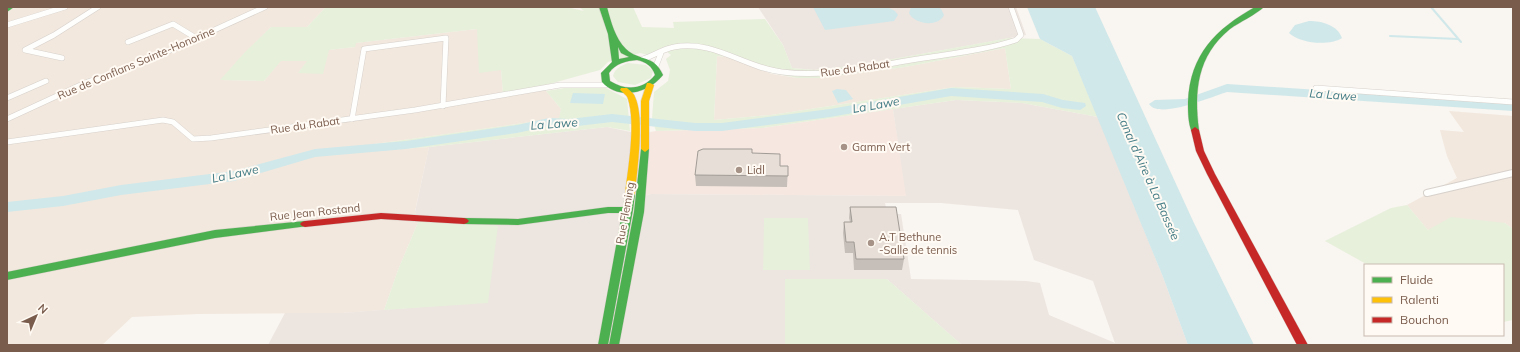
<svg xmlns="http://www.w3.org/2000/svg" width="1520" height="352" font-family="Mulish,sans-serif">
<rect width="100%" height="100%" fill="#f9f5f0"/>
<!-- residential -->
<g fill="#f2e8de">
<polygon points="7,7 326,7 307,27 271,27 221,80 264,81 280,61 308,61 298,73 328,50 355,47 355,43 477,29 501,70 503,93 542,86 561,109 560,118 375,144 372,151 429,147 415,211 419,220 398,270 384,310 341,313 197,314 132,317 102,345 7,345"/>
<polygon points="1005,48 1011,89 955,87 771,115 714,120 717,56 727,57 772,74 797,78 850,74 905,67"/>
<polygon points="1449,111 1513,116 1513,229 1505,223 1428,230 1407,205 1457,178 1447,156 1440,130 1464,132"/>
</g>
<!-- commercial -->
<polygon fill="#f6e8e1" points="893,109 907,196 651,194 634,199 640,134 656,131 762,128"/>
<!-- industrial -->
<g fill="#ede5e0" fill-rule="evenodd">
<polygon points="758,7 1016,7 1026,35 860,65 814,70 804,69 792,68 783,45"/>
<path d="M956,100L1022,103L1098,117L1163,277L1188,345H962L887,279H785V345H268L285,313H341L488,302L419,220L415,212L429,147L607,127L640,134L634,199L651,194L906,196L893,109ZM885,203H941L1018,210L1034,260L1093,281L1115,343L1049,315L1040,283L1026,281L911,279L901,214H887Z"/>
</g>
<!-- green -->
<g fill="#e7f0db" fill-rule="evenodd">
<path d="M326,7H566L584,11L579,7H633L642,27L674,28L673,22L765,19L783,45L792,68L814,70L860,65L1009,38L1040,39L1072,56L1098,117L1022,103L956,100L762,128L656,131L652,118L654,92L668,81L670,70L666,59L671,55L662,48L648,55L640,53L608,62L600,70L589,73L542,86L503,93L501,70L479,73L477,29L356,43L355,47L329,50L323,74L298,73L307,61H281L264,81L220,80L245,52L271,27H307ZM1005,48L1011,89L955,87L771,115L714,120L717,56L727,57L772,73L797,78H819L905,67Z"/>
<path d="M628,63L646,65L653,71L651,78L635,85L618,82L613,76C615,68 621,66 628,63Z"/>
<polygon points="592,86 606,88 627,99 630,131 607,127 429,147 371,151 375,144 559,118 561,109 546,91 564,88"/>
<polygon points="1407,205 1428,230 1451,217 1505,223 1513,229 1513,320 1503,322 1503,265 1368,265 1325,241 1391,208"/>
<polygon points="764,218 808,218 810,270 763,270"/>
<polygon points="419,220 498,226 488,303 384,310 398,270"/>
<polygon points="785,279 887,279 962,345 785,345"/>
</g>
<!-- water -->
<g fill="#d0e8ea">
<polygon points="813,7 887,7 895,11 898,15 894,21 825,30"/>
<path d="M911,7H938L941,9L944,15C938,28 914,24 909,13Z"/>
<polygon points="1027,7 1095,7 1193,221 1254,345 1188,345 1163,277 1072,56 1040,39"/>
<path d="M1309,21C1322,21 1337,25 1342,38C1329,46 1301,44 1289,33L1295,25Z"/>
<polygon points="837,89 846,90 853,99 838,103 832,91"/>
<polygon points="573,93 605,94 603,104 570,103"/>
</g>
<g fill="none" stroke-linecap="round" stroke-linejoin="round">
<!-- stream -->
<g stroke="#d0e8ea" stroke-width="2">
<polyline points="1431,7 1461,42"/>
<polyline points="1390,36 1458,39"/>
</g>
<!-- river -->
<g fill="#d0e8ea" fill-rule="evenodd">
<path d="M1227,84L1513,103V111L1227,92C1213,96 1159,120 1149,104L1155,100L1185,99Z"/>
<polygon points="951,88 1043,94 1063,100 1085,103 1086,106 1080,110 1062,108 1042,102 951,96 830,117 722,131 695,131 612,122 569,127 549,126 517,133 406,149 315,157 234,181 121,195 63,206 7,212 7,202 63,196 121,185 234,171 315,149 406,141 517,125 549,118 569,119 612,114 695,123 722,123 830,109"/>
</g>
<!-- street-far1 casing -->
<g stroke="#d7d1cb" stroke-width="6">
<g id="street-far1">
<polyline points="7,25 65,7"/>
<polyline points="128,42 173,24 196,38"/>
<polyline points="62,58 25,50 54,35 98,7"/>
<path d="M643,59C653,56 663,49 674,47C713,39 745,68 782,72C830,78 877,65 924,58C955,53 986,50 1016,40L1021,35L1011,7"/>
<polyline points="656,66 661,53"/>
<polyline points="1316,88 1513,102"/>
<polyline points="7,98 46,81"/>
<polyline points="7,119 85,83 153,58 265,7"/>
<polyline points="352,119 364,49 446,38 443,106"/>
<polyline points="7,142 163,120 173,122 193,139 211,138 415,110 560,85 609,85"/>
</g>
</g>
<!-- street casing -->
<g stroke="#d7d1cb" stroke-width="8">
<polyline id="street" points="1427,193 1513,173"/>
</g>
<!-- fast casing -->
<g stroke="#d9d2cb" stroke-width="1">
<g id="fast">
<polygon points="7,7 14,7 7,12"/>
<path d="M599,7H607C611,22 615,38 626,49C640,62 654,54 663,75C649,93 619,101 602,82L601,73L612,62L608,34ZM618,47L621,53L629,57L619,59ZM637,60C646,62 652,66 655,75C643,90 626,91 610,81L609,73C616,63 626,61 637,60Z"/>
<path d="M1255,7H1264C1255,15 1240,22 1230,29C1197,56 1194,91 1199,130L1198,132H1192C1188,124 1188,111 1188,102C1190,54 1216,29 1255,7Z"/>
<polygon points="645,146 649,149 644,212 619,345 609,345 634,212 641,149"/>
<polygon points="630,191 635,194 633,210 608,345 598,345 622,213 608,213 518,225 464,224 461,223 459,221 461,219 464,218 518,219 608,207 623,207 625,194"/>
<polygon points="305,221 308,222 310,224 308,226 215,238 7,280 7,272 215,230"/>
</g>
</g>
<!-- slow casing -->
<g stroke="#d9d2cb" stroke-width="1">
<g id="slow">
<polygon points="647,83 650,83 654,85 649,101 649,149 645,152 641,149 641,101"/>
<path d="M621,88H627C630,91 634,93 635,97C645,118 637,170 635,194L630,197L625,194C628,168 636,124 628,99C627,95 623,93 620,90Z"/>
</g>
</g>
<!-- jam casing -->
<g stroke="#d9d2cb" stroke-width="1">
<g id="jam">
<polygon points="1195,127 1199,130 1204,151 1215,174 1308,345 1297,345 1207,174 1196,151 1191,130"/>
<polygon points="381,213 464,218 467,219 469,221 467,223 464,224 381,219 305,227 302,226 300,224 302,222 305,221"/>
</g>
</g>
<!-- street-far1 -->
<use href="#street-far1" stroke="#fefefd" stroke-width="5"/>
<!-- street -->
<use href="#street" stroke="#fefefd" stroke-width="6"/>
<!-- fast -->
<use href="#fast" fill="#4caf50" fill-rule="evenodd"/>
<!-- slow -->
<use href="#slow" fill="#ffc107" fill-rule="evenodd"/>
<!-- jam -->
<use href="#jam" fill="#c62828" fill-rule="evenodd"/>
</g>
<!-- wall -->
<g fill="#c6bfb9">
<polygon points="752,153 780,166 788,166 787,187 696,186 695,175"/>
<polygon points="850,207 904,259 902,270 854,270 853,253 845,253 843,233 844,222 850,222 849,218"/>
</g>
<!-- building -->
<g fill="#e6ded7" stroke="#a19b96">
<polygon points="703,149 752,149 752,153 780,154 780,166 788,166 788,176 695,175 698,151"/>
<polygon points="850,207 896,207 904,259 856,259 854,242 846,242 844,222 852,222"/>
</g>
<!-- markers -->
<g fill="#a69286" stroke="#fffaf3" stroke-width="1.5">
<circle cx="844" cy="147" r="4"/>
<circle cx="739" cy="170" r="4"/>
<circle cx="871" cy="243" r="4"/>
</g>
<g text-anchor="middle" stroke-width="4" stroke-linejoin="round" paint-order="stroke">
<!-- street labels -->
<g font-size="11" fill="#7a5c4d" stroke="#fffaf3">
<text transform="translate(136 63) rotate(-23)" y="4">Rue de Conflans Sainte-Honorine</text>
<text transform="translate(855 68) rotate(-8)" y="4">Rue du Rabat</text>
<text transform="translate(305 125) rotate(-8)" y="4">Rue du Rabat</text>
<text transform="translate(315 212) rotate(-6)" y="4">Rue Jean Rostand</text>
<text transform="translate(625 213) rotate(-80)" y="4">Rue Fleming</text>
</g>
<!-- poi labels -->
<g font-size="11" fill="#7a5c4d" stroke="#fffaf3" text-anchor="start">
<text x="852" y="151">Gamm Vert</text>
<text x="747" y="174">Lidl</text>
<text x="879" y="241">A.T Bethune<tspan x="879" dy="13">-Salle de tennis</tspan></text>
</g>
<!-- water labels -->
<g font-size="12" font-style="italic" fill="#437c86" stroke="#fffaf3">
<text transform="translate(1333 95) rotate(4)" y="4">La Lawe</text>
<text transform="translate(876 105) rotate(-10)" y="4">La Lawe</text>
<text transform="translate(554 124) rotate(-4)" y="4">La Lawe</text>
<text transform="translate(235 174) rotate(-12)" y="4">La Lawe</text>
<text transform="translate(1148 176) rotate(66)" y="4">Canal d'Aire à La Bassée</text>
</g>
</g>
<!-- border -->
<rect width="1520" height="352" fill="none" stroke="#7a5c4d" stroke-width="16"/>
<!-- legend -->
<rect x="1364" y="264" width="140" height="72" fill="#fffaf3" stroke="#cabbb1"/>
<rect x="1372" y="277" width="20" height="6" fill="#4caf50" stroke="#cabbb1"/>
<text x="1400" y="284" font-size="12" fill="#7a5c4d">Fluide</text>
<rect x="1372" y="297" width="20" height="6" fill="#ffc107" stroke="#cabbb1"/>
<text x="1400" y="304" font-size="12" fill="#7a5c4d">Ralenti</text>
<rect x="1372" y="317" width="20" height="6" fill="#c62828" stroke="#cabbb1"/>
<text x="1400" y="324" font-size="12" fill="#7a5c4d">Bouchon</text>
<!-- north arrow -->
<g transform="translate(36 316) rotate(44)" stroke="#fffaf3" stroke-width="3" paint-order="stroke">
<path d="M0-3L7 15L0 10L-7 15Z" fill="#7a5c4d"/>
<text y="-6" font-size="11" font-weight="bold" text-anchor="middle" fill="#7a5c4d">N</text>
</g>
</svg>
